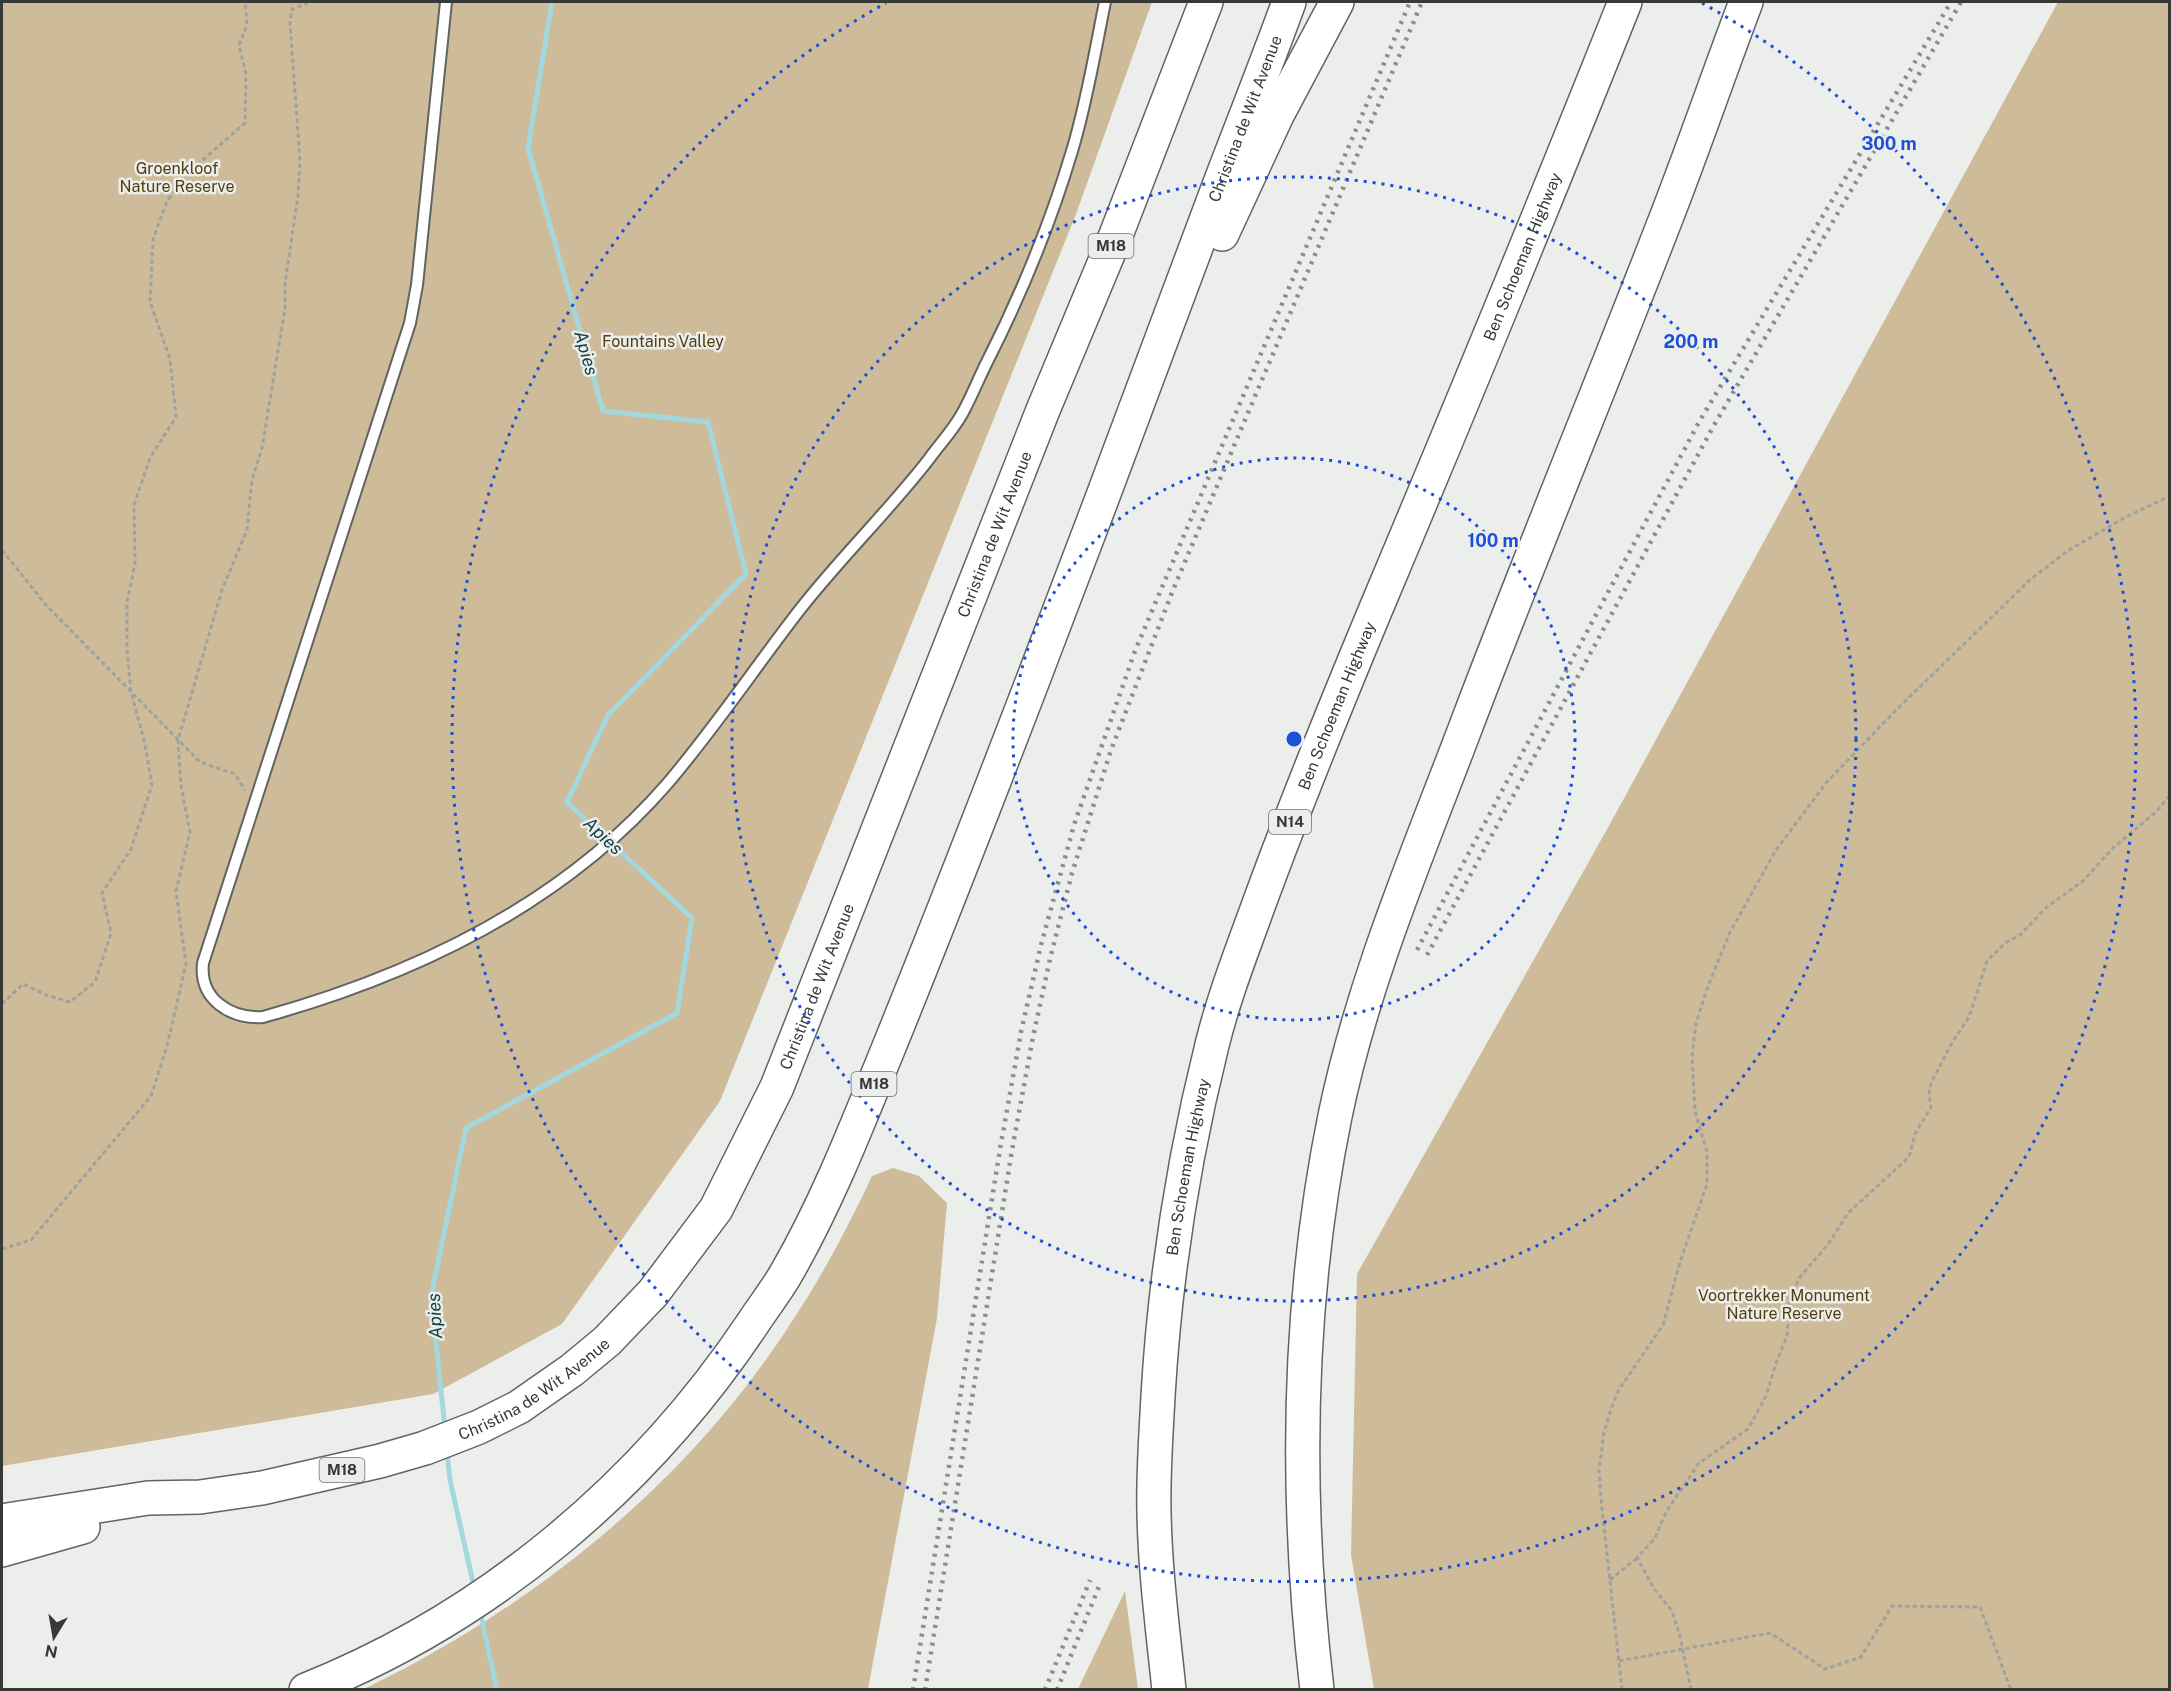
<svg xmlns="http://www.w3.org/2000/svg" width="2171" height="1691" font-family="'Public Sans',sans-serif">
<rect width="100%" height="100%" fill="#ebeeea"/>
<!-- green -->
<g fill="#cebb99">
<polygon points="2,2 1152,2 1076,214 720,1101 562,1324 433,1394 2,1466"/>
<polygon points="2058,2 2169,2 2169,1689 1374,1689 1351,1555 1357,1274 1610,824"/>
<path d="M893,1168L919,1176L947,1203L937,1318L868,1689H364C539,1604 694,1478 798,1312C826,1269 850,1223 872,1176Z"/>
<polygon points="1125,1591 1138,1689 1078,1689"/>
</g>
<g fill="none" stroke-linecap="round" stroke-linejoin="round">
<!-- stream -->
<g stroke="#a2d8de" stroke-width="5">
<polyline points="445,1428 431,1296 466,1128 677,1013 692,918 567,802 608,715 746,574 708,422 603,411 528,148 552,2"/>
<polyline points="447,1452 450,1480 474,1587"/>
<polyline points="480,1611 497,1690"/>
</g>
<!-- lane casing -->
<g stroke="#616460" stroke-width="14">
<path id="lane" d="M446,2L417,285L410,323L203,963C199,999 230,1019 263,1017C414,975 563,904 667,784C714,729 754,669 798,612C839,559 888,512 929,459C940,444 953,430 962,414C971,398 978,380 986,364C1021,295 1050,225 1072,151C1087,102 1095,51 1105,2"/>
</g>
<!-- primary casing -->
<g stroke="#616460" stroke-width="36">
<g id="primary">
<polyline points="1222,234 1277,115 1337,2"/>
<path id="s1" d="M2,1521L148,1498L200,1497L262,1488L380,1461L425,1448L479,1427L519,1407L572,1370L607,1341L653,1293L716,1209L777,1087L1043,410L1116,235L1206,2"/>
<polyline points="2,1550 83,1527"/>
<path id="s2" d="M306,1690C489,1617 644,1486 753,1323C764,1306 777,1290 787,1272C829,1199 859,1120 891,1042C938,926 983,810 1028,693C1092,526 1155,359 1217,191C1241,128 1266,65 1289,2"/>
</g>
</g>
<!-- highway casing -->
<g stroke="#616460" stroke-width="36">
<g id="highway">
<path id="s3" d="M1169,1690C1163,1631 1155,1571 1154,1512C1153,1474 1156,1435 1158,1396C1165,1277 1183,1161 1212,1045C1224,996 1243,948 1260,901C1296,803 1335,707 1375,611C1460,409 1544,205 1625,2"/>
<path d="M1317,1690C1295,1500 1297,1303 1335,1116C1363,980 1419,851 1468,721C1531,555 1599,391 1663,226C1692,152 1718,76 1746,2"/>
</g>
</g>
<!-- path -->
<g stroke="#9fa29e" stroke-width="3" stroke-dasharray="4.5 3" stroke-linecap="butt">
<polyline points="2,550 46,605 200,762 235,774 245,790"/>
<polyline points="2,1004 23,984 46,995 70,1002 95,982 111,933 102,893 131,849 152,785 145,744 131,692 127,649 127,602 135,564 134,505 150,458 176,417 170,359 150,302 153,239 167,201 197,165 245,123 246,74 239,45 247,25 245,2"/>
<polyline points="2,1249 31,1240 151,1096 167,1046 186,964 176,891 190,832 181,786 178,740 222,590 247,530 252,480 262,448 285,309 285,283 298,196 300,161 290,23 292,9 306,4 306,2"/>
<polyline points="1610,1580 1637,1558"/>
<polyline points="1619,1661 1770,1633 1825,1669 1861,1657 1892,1606 1980,1607 2011,1690"/>
<polyline points="1622,1690 1601,1499 1599,1470 1604,1433 1610,1412 1618,1391 1663,1325 1680,1262 1707,1184 1707,1152 1695,1111 1692,1056 1696,1023 1707,989 1730,932 1776,850 1826,783 1896,710 2031,579 2069,550 2124,518 2170,496"/>
<polyline points="1691,1690 1680,1636 1672,1611 1655,1590 1637,1558 1655,1538 1666,1512 1699,1463 1748,1429 1766,1396 1776,1363 1787,1336 1790,1298 1800,1277 1829,1243 1848,1213 1909,1157 1915,1134 1931,1107 1929,1094 1931,1083 1952,1043 1969,1017 1987,961 2005,943 2020,935 2048,906 2083,881 2113,848 2157,811 2170,795"/>
</g>
<!-- lane -->
<use href="#lane" stroke="#fff" stroke-width="10"/>
<!-- primary -->
<use href="#primary" stroke="#fff" stroke-width="33"/>
<!-- highway -->
<use href="#highway" stroke="#fff" stroke-width="33"/>
<!-- rail -->
<g stroke="#8c8e8c" stroke-width="4.5" stroke-dasharray="3 6" stroke-linecap="butt">
<polyline points="1417,950 1699,422 1951,2"/>
<polyline points="1427,955 1713,427 1961,2"/>
<polyline points="913,1690 1000,1149 1021,1032 1041,945 1074,825 1135,651 1410,2"/>
<polyline points="925,1690 1012,1150 1033,1037 1050,959 1072,873 1111,750 1173,590 1422,2"/>
<polyline points="1045,1690 1090,1580"/>
<polyline points="1057,1690 1100,1584"/>
</g>
</g>
<!-- distance rings -->
<g fill="none" stroke="#1d4ed8" stroke-width="3" stroke-dasharray="3 6">
<circle cx="1294" cy="739" r="281"/>
<circle cx="1294" cy="739" r="562"/>
<path d="M1702 3A842 842 0 1 1 886 3"/>
</g>
<g text-anchor="middle" stroke-width="5" stroke-linejoin="round" paint-order="stroke">
<!-- shield labels -->
<g fill="#ebeeea" stroke="#6d6f6d" stroke-width="1.5">
<rect x="1088.5" y="234" width="45" height="24" rx="4.5"/>
<rect x="1269" y="810" width="42" height="24" rx="4.5"/>
<rect x="851.5" y="1072" width="45" height="24" rx="4.5"/>
<rect x="319.5" y="1458" width="45" height="24" rx="4.5"/>
</g>
<g font-size="15" font-weight="bold" fill="#373937">
<text x="1111" y="251">M18</text>
<text x="1290" y="827">N14</text>
<text x="874" y="1089">M18</text>
<text x="342" y="1475">M18</text>
</g>
<!-- street labels -->
<g font-size="16" fill="#373937" stroke="#ebeeea">
<text dy="6" stroke="none"><textPath href="#s2" startOffset="1890">Christina de Wit Avenue</textPath></text>
<text dy="6" stroke="none"><textPath href="#s3" startOffset="1498">Ben Schoeman Highway</textPath></text>
<text dy="6" stroke="none"><textPath href="#s1" startOffset="1545">Christina de Wit Avenue</textPath></text>
<text dy="6" stroke="none"><textPath href="#s3" startOffset="1012">Ben Schoeman Highway</textPath></text>
<text dy="6" stroke="none"><textPath href="#s1" startOffset="1059">Christina de Wit Avenue</textPath></text>
<text dy="6" stroke="none"><textPath href="#s3" startOffset="526">Ben Schoeman Highway</textPath></text>
<text dy="6" stroke="none"><textPath href="#s1" startOffset="555">Christina de Wit Avenue</textPath></text>
</g>
<!-- park labels -->
<g font-size="16" fill="#543d0e" stroke="#ebeeea">
<text x="177" y="174">Groenkloof<tspan x="177" dy="18">Nature Reserve</tspan></text>
<text x="663" y="347">Fountains Valley</text>
<text x="1784" y="1301">Voortrekker Monument<tspan x="1784" dy="18">Nature Reserve</tspan></text>
</g>
<!-- water labels -->
<g font-size="18" font-style="italic" fill="#114348" stroke="#ebeeea">
<text transform="translate(586 353) rotate(74)" y="6">Apies</text>
<text transform="translate(603 836) rotate(43)" y="6">Apies</text>
<text transform="translate(435 1316) rotate(-93)" y="6">Apies</text>
</g>
</g>
<circle cx="1294" cy="739" r="9" fill="#1d4ed8" stroke="#ebeeea" stroke-width="3"/>
<g font-size="18" text-anchor="middle" font-weight="bold" fill="#1d4ed8" stroke="#ebeeea" stroke-width="5" stroke-linejoin="round" paint-order="stroke">
<text x="1889" y="150">300 m</text>
<text x="1691" y="348">200 m</text>
<text x="1493" y="547">100 m</text>
</g>
<!-- border -->
<rect width="2171" height="1691" fill="none" stroke="#373937" stroke-width="6"/>
<!-- north arrow -->
<g transform="translate(54 1637) rotate(191)" stroke="#ebeeea" stroke-width="4.5" paint-order="stroke">
<path d="M0-4.5L10 22L0 15L-10 22Z" fill="#373937"/>
<text y="-9" font-size="16" font-weight="bold" text-anchor="middle" fill="#373937">N</text>
</g>
</svg>
